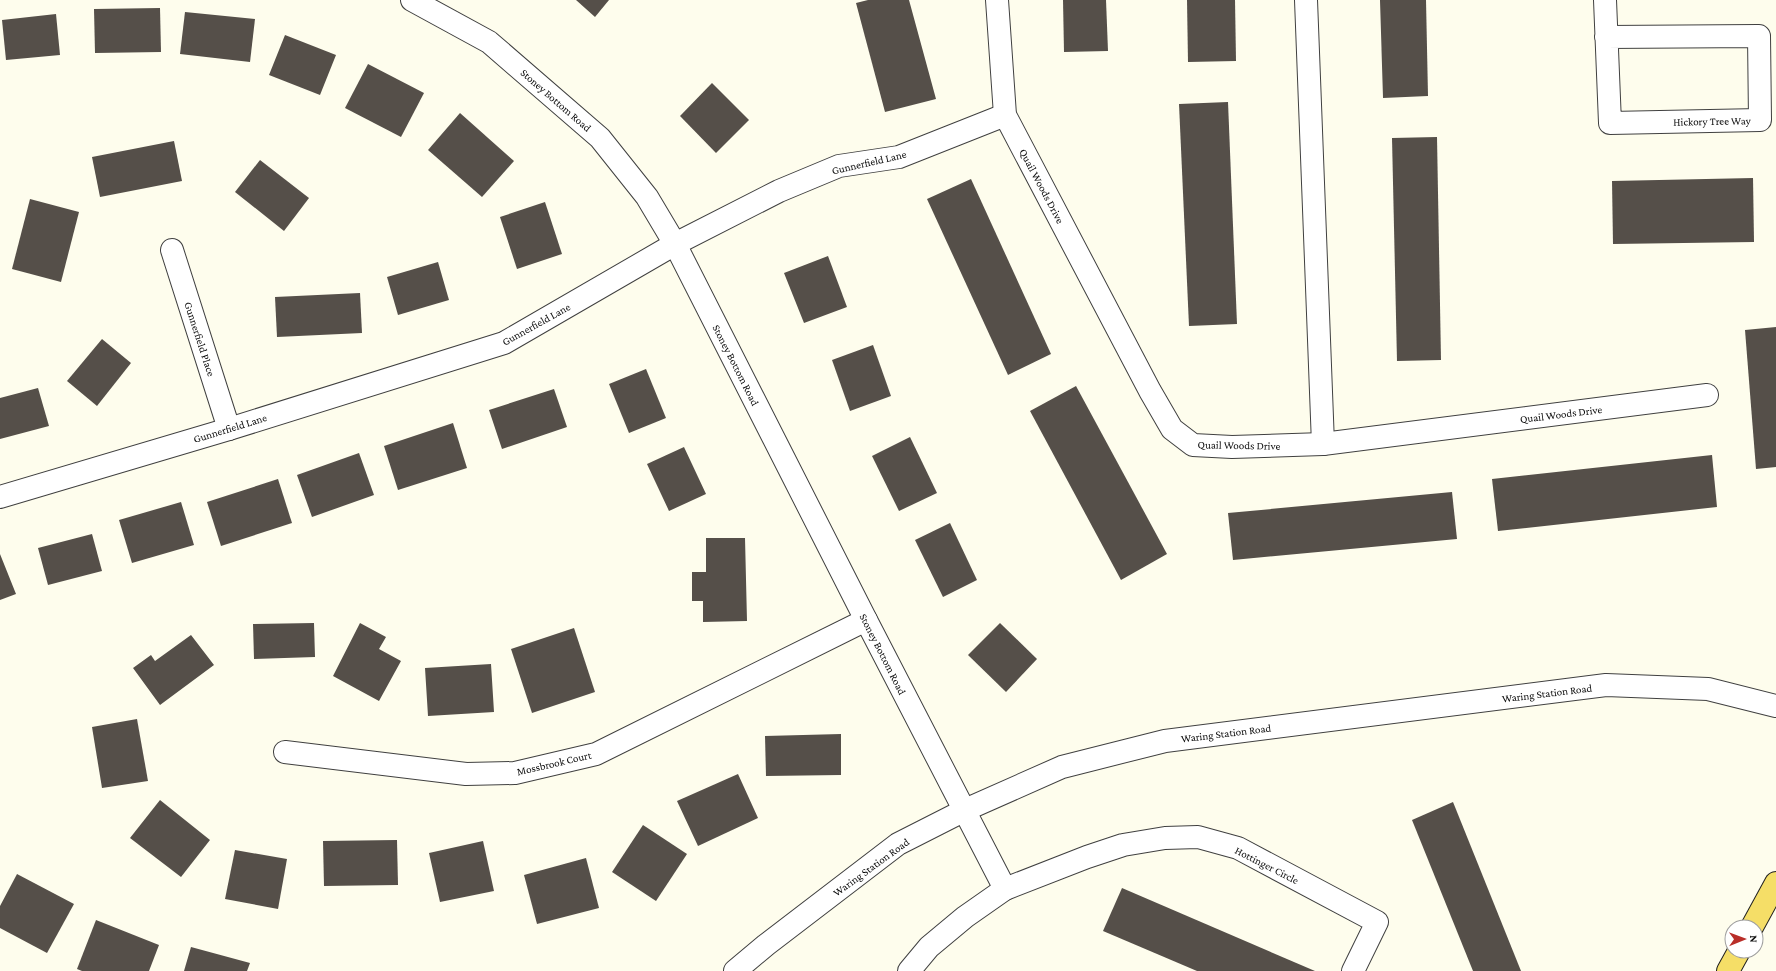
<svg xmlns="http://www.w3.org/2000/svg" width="1776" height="971" font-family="'Crimson Pro',serif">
<rect width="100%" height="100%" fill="#fefded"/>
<!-- building -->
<g fill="#554f49">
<polygon points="576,0 609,0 595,17"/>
<polygon points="868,0 909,0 936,99 885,112 856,3"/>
<polygon points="1063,0 1106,0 1108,51 1064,52"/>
<polygon points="1187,0 1235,0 1236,61 1188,62"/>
<polygon points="1380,0 1426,0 1428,96 1383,98"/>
<polygon points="160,8 161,52 95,53 94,9"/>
<polygon points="185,12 255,19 250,62 180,54"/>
<polygon points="56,14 60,55 6,60 2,20"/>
<polygon points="285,35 336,55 320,95 269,75"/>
<polygon points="368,64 424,93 401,137 345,108"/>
<polygon points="712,83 749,120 716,153 680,116"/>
<polygon points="1228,102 1237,324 1189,326 1179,104"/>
<polygon points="460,113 514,161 482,197 428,150"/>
<polygon points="1437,137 1441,360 1397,361 1392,138"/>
<polygon points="174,141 182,181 100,197 92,157"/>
<polygon points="260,160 309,198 284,231 235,192"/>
<polygon points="1753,178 1754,242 1613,244 1612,181"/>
<polygon points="971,179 1051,354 1008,375 927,199"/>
<polygon points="30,199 79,212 61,282 12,269"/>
<polygon points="545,202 562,254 517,269 500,217"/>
<polygon points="828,256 847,307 804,323 784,273"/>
<polygon points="438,262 449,300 398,315 387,277"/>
<polygon points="360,293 362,333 277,337 275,297"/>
<polygon points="1776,327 1776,467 1756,469 1745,330"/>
<polygon points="102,339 131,363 97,406 67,381"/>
<polygon points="873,345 891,396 850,411 832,360"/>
<polygon points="646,369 666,418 629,433 609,384"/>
<polygon points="1076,386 1167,554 1121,580 1030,411"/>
<polygon points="38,388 49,426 0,439 0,398"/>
<polygon points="554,389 567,427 502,449 489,410"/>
<polygon points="453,423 467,468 398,490 384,446"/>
<polygon points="910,437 937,493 899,511 872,456"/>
<polygon points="684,447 706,494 669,511 647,464"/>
<polygon points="359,453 374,495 312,517 297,475"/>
<polygon points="1712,455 1717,507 1498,531 1492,479"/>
<polygon points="278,479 292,523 221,546 207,502"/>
<polygon points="1452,492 1457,539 1233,560 1228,513"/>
<polygon points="181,502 194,545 132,563 119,520"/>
<polygon points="950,523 977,580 943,597 915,540"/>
<polygon points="92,534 102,571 48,585 38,548"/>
<polygon points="706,538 745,538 747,621 703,622 703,601 692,601 692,572 706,572"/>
<polygon points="0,554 16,594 0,600"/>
<polygon points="314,623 315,657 254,659 253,624"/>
<polygon points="360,623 386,637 379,649 401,661 379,701 333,676"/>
<polygon points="1000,623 1037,659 1006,692 968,655"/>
<polygon points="574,628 595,692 532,713 511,649"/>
<polygon points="191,635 214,665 160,705 133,668 151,655 155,661"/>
<polygon points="491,664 494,712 428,716 425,668"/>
<polygon points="137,719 148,781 102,788 92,727"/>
<polygon points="841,734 841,775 766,776 765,736"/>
<polygon points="738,774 758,818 698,846 677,801"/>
<polygon points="160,800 210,840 181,877 130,838"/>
<polygon points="1453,802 1521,971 1473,971 1412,820"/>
<polygon points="643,825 687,854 656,901 612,872"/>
<polygon points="397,840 398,885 324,886 323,841"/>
<polygon points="483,841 494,891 440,902 429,853"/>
<polygon points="235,850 287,859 278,909 225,899"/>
<polygon points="586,858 599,908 537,924 524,875"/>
<polygon points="17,874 74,904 47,953 0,928 0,906"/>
<polygon points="1122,888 1315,971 1197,971 1103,931"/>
<polygon points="96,920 159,945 149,971 82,971 77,969"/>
<polygon points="191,947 250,963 247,971 184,971"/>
</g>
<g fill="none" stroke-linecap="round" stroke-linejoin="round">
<!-- minor casing -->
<g stroke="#404040" stroke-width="24">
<g id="minor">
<polyline points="412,0 489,42 600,138 647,197 675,244 866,620 1005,889"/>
<polyline points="997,0 1005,115 1150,391 1172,429 1193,445 1232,447 1323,444 1707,395"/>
<polyline points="1306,0 1323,444"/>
<polyline points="1605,0 1610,123 1760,120 1759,36 1606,37"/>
<polyline points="172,250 229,429"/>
<polyline points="0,497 229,429 504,343 675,244 779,191 839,166 899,157 1005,115"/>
<polyline points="285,752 466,774 515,773 596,754 866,620"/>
<polyline points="735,971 766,945 898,844 965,810 1062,767 1165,741 1606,685 1708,689 1776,706"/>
<polyline points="909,971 929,947 965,917 1005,889 1087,857 1123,845 1165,838 1198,837 1238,848 1377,922 1353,971"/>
</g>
</g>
<!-- major casing -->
<g stroke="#1e1e1e" stroke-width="24">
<g id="major">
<polyline points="1752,927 1776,883"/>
<polyline points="1728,971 1739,951"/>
</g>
</g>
<!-- minor -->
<use href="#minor" stroke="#fff" stroke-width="22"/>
<!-- major -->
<use href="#major" stroke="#f5de67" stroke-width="22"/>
</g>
<g text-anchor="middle" stroke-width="4" stroke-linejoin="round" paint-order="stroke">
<!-- street labels -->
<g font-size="11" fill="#0d0d0d" stroke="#fff">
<text transform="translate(556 100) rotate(41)" y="4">Stoney Bottom Road</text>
<text transform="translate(1712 121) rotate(-1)" y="4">Hickory Tree Way</text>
<text transform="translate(869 162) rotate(-13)" y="4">Gunnerfield Lane</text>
<text transform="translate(1042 186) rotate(62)" y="4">Quail Woods Drive</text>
<text transform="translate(536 324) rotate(-29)" y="4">Gunnerfield Lane</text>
<text transform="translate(200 339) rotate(72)" y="4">Gunnerfield Place</text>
<text transform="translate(736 365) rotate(63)" y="4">Stoney Bottom Road</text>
<text transform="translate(1561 414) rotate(-7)" y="4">Quail Woods Drive</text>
<text transform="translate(230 428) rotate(-17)" y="4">Gunnerfield Lane</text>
<text transform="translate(1239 445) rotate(1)" y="4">Quail Woods Drive</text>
<text transform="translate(883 654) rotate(63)" y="4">Stoney Bottom Road</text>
<text transform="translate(1547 693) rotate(-7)" y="4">Waring Station Road</text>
<text transform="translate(1226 733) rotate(-7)" y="4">Waring Station Road</text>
<text transform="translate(554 763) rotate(-13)" y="4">Mossbrook Court</text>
<text transform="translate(1267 865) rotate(27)" y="4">Hottinger Circle</text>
<text transform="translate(871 867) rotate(-36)" y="4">Waring Station Road</text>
</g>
</g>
<!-- north arrow -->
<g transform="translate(1744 939) rotate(89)"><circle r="19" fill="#ffffff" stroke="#9e9e9e"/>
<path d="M0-3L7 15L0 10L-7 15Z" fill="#b92e29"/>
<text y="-6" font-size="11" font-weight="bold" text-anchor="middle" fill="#0d0d0d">N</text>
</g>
</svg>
